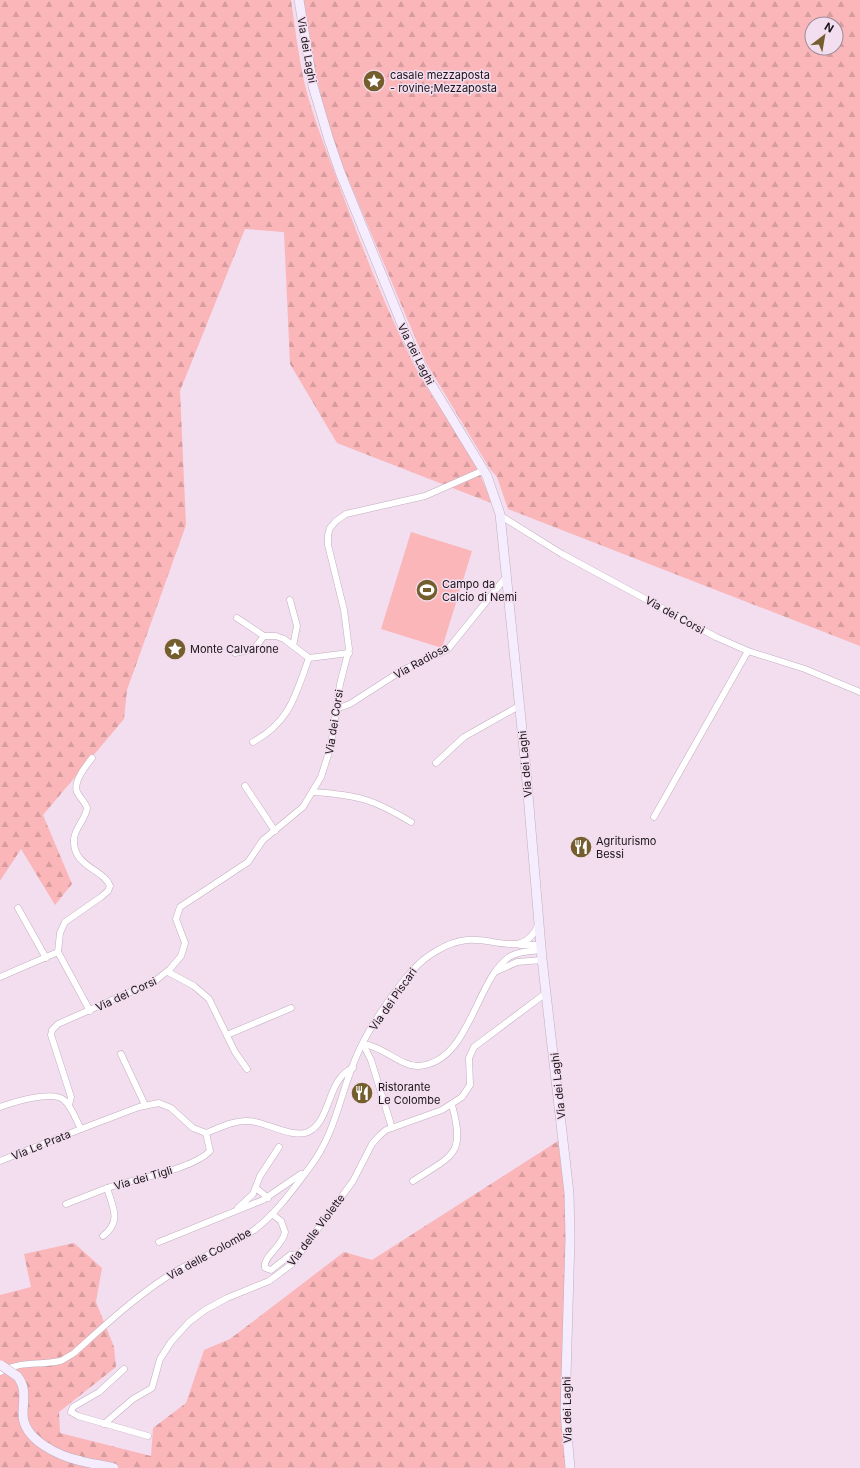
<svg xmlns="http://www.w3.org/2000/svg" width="860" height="1468" font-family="Inter,sans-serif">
<defs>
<pattern id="forest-firs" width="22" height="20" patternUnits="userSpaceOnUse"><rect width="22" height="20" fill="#fab6b9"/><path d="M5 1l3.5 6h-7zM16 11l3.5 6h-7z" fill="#d69c9e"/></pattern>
</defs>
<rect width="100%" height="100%" fill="#f2deef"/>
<!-- forest -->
<g fill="url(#forest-firs)" fill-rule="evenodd">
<path d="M0,0H291C295,27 298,54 304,81C313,119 329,156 342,193C363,250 385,306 412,361C437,410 475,450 491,503L337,443L290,364L284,232L245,229L180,391L186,525L127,690L124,719L43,815L72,884L55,905L21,849L0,881Z"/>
<path d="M303,0H860V646L508,509L497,477L490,469L425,361L344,169L330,132L316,76ZM812,24H836V48H812Z"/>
<polygon points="558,1141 566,1201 562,1427 566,1468 0,1468 0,1295 31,1287 24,1254 74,1243 102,1268 96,1302 114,1347 116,1367 59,1412 60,1433 151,1456 153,1428 186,1403 204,1350 230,1339 344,1252 372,1260"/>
</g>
<!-- garden -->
<polygon fill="#fab6b9" points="411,532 472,551 442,648 381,629"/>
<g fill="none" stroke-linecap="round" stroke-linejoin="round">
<!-- street casing -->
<g stroke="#c1aebe" stroke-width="7">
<g id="street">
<polyline points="501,516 562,554 716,637 748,651 805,669 860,692"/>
<polyline points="290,600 297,626 293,646"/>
<polyline points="237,618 264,636 276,636 284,639 309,658"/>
<polyline points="235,653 254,649 264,636"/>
<polyline points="309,658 349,653"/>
<polyline points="336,709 350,704 401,671 448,649 506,577"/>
<path d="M253,742C290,722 295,696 309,658"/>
<polyline points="436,763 464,737 519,706"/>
<polyline points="245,786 275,831"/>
<path d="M313,792C357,795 373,799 411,822"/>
<polyline points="654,817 748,651"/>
<polyline points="18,908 46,958"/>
<polyline points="520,945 541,945"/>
<polyline points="497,971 517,962 542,960"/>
<polyline points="168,972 194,986 209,999 235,1052 247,1069"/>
<polyline points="0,977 58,952"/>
<path d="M90,1011L58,952L60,933L65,922L101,897L108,891L110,886C104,869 72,867 74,839C75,827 86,819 87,808C85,802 80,798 77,792C73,781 86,766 92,758"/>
<polyline points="227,1035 291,1008"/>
<path d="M363,1044C383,1046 401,1067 419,1066C470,1062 475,981 509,957C518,951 531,951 541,950"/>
<polyline points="363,1044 371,1060 392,1128"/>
<polyline points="121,1054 145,1105"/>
<polyline points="69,1105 71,1097 51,1035 52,1030 58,1024 155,981 170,969 181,956 185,943 176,919 180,907 248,862 263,840 303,807 321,777 331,746 340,684 349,649 344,610 328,545 328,535 330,528 336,521 346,514 425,496 484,470"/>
<path d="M0,1107C14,1102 52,1090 64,1100C72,1107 76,1120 81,1129L139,1107L159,1103L171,1108L193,1128L206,1133C219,1128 234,1120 248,1121C265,1121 292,1139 308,1132C331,1122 327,1078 353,1068"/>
<polyline points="0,1161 81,1129"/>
<path d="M413,1181C452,1155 466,1156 452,1105"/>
<polyline points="256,1188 268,1198"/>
<polyline points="66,1204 107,1188"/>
<polyline points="238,1208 253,1194 260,1176 279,1147"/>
<path d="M272,1214L281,1221L285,1232C283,1246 262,1257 265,1268L271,1270L290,1255L300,1254"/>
<path d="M103,1236C122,1221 113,1208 107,1188C133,1179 192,1170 210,1151L206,1133"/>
<polyline points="159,1242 263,1200 301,1174"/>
<polyline points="124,1369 99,1392 73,1407 71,1412 78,1416 148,1436"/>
<path d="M0,1372C23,1360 37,1366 60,1361C64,1360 69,1356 74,1353C102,1328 133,1299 165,1278C193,1259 226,1249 254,1230C276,1214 294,1188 310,1167C336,1133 340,1093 357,1055C368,1029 393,992 412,971C425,956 447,942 467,940C495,937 524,959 538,925"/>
<polyline points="104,1424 133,1399 152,1388 160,1359 171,1342 189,1322 205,1310 227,1298 269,1281 292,1264 353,1181 372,1144 379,1136 386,1130 442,1110 462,1097 470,1085 469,1058 474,1047 546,993"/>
</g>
</g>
<!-- secondary casing -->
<g stroke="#c1aebe" stroke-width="10">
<g id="secondary">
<polyline points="299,0 313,86 329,140 340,172 409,342 428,379 487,476 500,514 525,759 542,959 569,1193 570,1238 565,1412 570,1468"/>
<path d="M17,1376C27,1387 23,1401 23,1414C23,1440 59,1456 81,1461C92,1464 103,1465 114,1468"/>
</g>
</g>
<!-- street -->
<use href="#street" stroke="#fff" stroke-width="6"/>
<!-- secondary -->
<use href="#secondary" stroke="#f5ecfd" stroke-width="9"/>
<!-- secondary-bridge casing -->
<g stroke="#c1aebe" stroke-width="10" stroke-linecap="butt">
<polyline id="secondary-bridge" points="1,1365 17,1376"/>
</g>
<!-- secondary-bridge -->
<use href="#secondary-bridge" stroke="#f5ecfd" stroke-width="9"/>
</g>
<!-- icons -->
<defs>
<g id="sight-disc" transform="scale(1.15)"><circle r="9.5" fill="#755e2e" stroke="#f2deef"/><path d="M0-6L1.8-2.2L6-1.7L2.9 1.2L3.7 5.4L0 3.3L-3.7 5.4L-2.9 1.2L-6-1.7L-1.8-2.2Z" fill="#fff"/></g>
<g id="stadium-disc" transform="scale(1.15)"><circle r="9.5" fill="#755e2e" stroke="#f2deef"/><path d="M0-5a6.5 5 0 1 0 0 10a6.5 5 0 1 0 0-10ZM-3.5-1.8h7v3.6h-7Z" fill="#fff"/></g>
<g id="restaurant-disc" transform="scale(1.15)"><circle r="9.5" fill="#755e2e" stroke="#f2deef"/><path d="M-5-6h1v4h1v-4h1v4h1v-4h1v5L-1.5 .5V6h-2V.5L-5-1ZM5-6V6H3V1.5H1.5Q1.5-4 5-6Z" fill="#fff"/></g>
</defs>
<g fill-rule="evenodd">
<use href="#sight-disc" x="374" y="81"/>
<use href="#stadium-disc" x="427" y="590"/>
<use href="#sight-disc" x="175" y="649"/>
<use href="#restaurant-disc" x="581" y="847"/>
<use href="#restaurant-disc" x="362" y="1093"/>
</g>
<g text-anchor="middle" stroke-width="3" stroke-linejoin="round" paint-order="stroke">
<!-- street labels -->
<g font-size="11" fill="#1a1319" stroke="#f2deef">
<text transform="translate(307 50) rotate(80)" y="4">Via dei Laghi</text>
<text transform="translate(416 354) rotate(63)" y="4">Via dei Laghi</text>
<text transform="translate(675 615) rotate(29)" y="4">Via dei Corsi</text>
<text transform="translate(421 661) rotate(-29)" y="4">Via Radiosa</text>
<text transform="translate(334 722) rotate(-81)" y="4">Via dei Corsi</text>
<text transform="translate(525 764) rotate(-95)" y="4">Via dei Laghi</text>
<text transform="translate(126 994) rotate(-25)" y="4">Via dei Corsi</text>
<text transform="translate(393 999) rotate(-55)" y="4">Via dei Piscari</text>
<text transform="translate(558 1086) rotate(-96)" y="4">Via dei Laghi</text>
<text transform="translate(41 1145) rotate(-22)" y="4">Via Le Prata</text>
<text transform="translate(143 1178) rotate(-16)" y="4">Via dei Tigli</text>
<text transform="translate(316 1230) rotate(-53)" y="4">Via delle Violette</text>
<text transform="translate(209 1254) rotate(-29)" y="4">Via delle Colombe</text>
<text transform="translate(567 1410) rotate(-91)" y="4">Via dei Laghi</text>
</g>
<!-- poi labels -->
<g font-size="11" fill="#1a1319" stroke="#f2deef" text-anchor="start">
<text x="390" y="79">casale mezzaposta<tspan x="390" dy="13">- rovine;Mezzaposta</tspan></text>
<text x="442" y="588">Campo da<tspan x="442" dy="13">Calcio di Nemi</tspan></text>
<text x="190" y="653">Monte Calvarone</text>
<text x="596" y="845">Agriturismo<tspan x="596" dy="13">Bessi</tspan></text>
<text x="378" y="1091">Ristorante<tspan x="378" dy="13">Le Colombe</tspan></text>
</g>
</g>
<!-- north arrow -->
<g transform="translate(824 36) rotate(31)"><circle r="19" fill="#f2deef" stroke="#9c8d99"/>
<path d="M0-3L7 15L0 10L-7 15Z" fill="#755e2e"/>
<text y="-6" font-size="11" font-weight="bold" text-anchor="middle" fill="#1a1319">N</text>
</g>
</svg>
